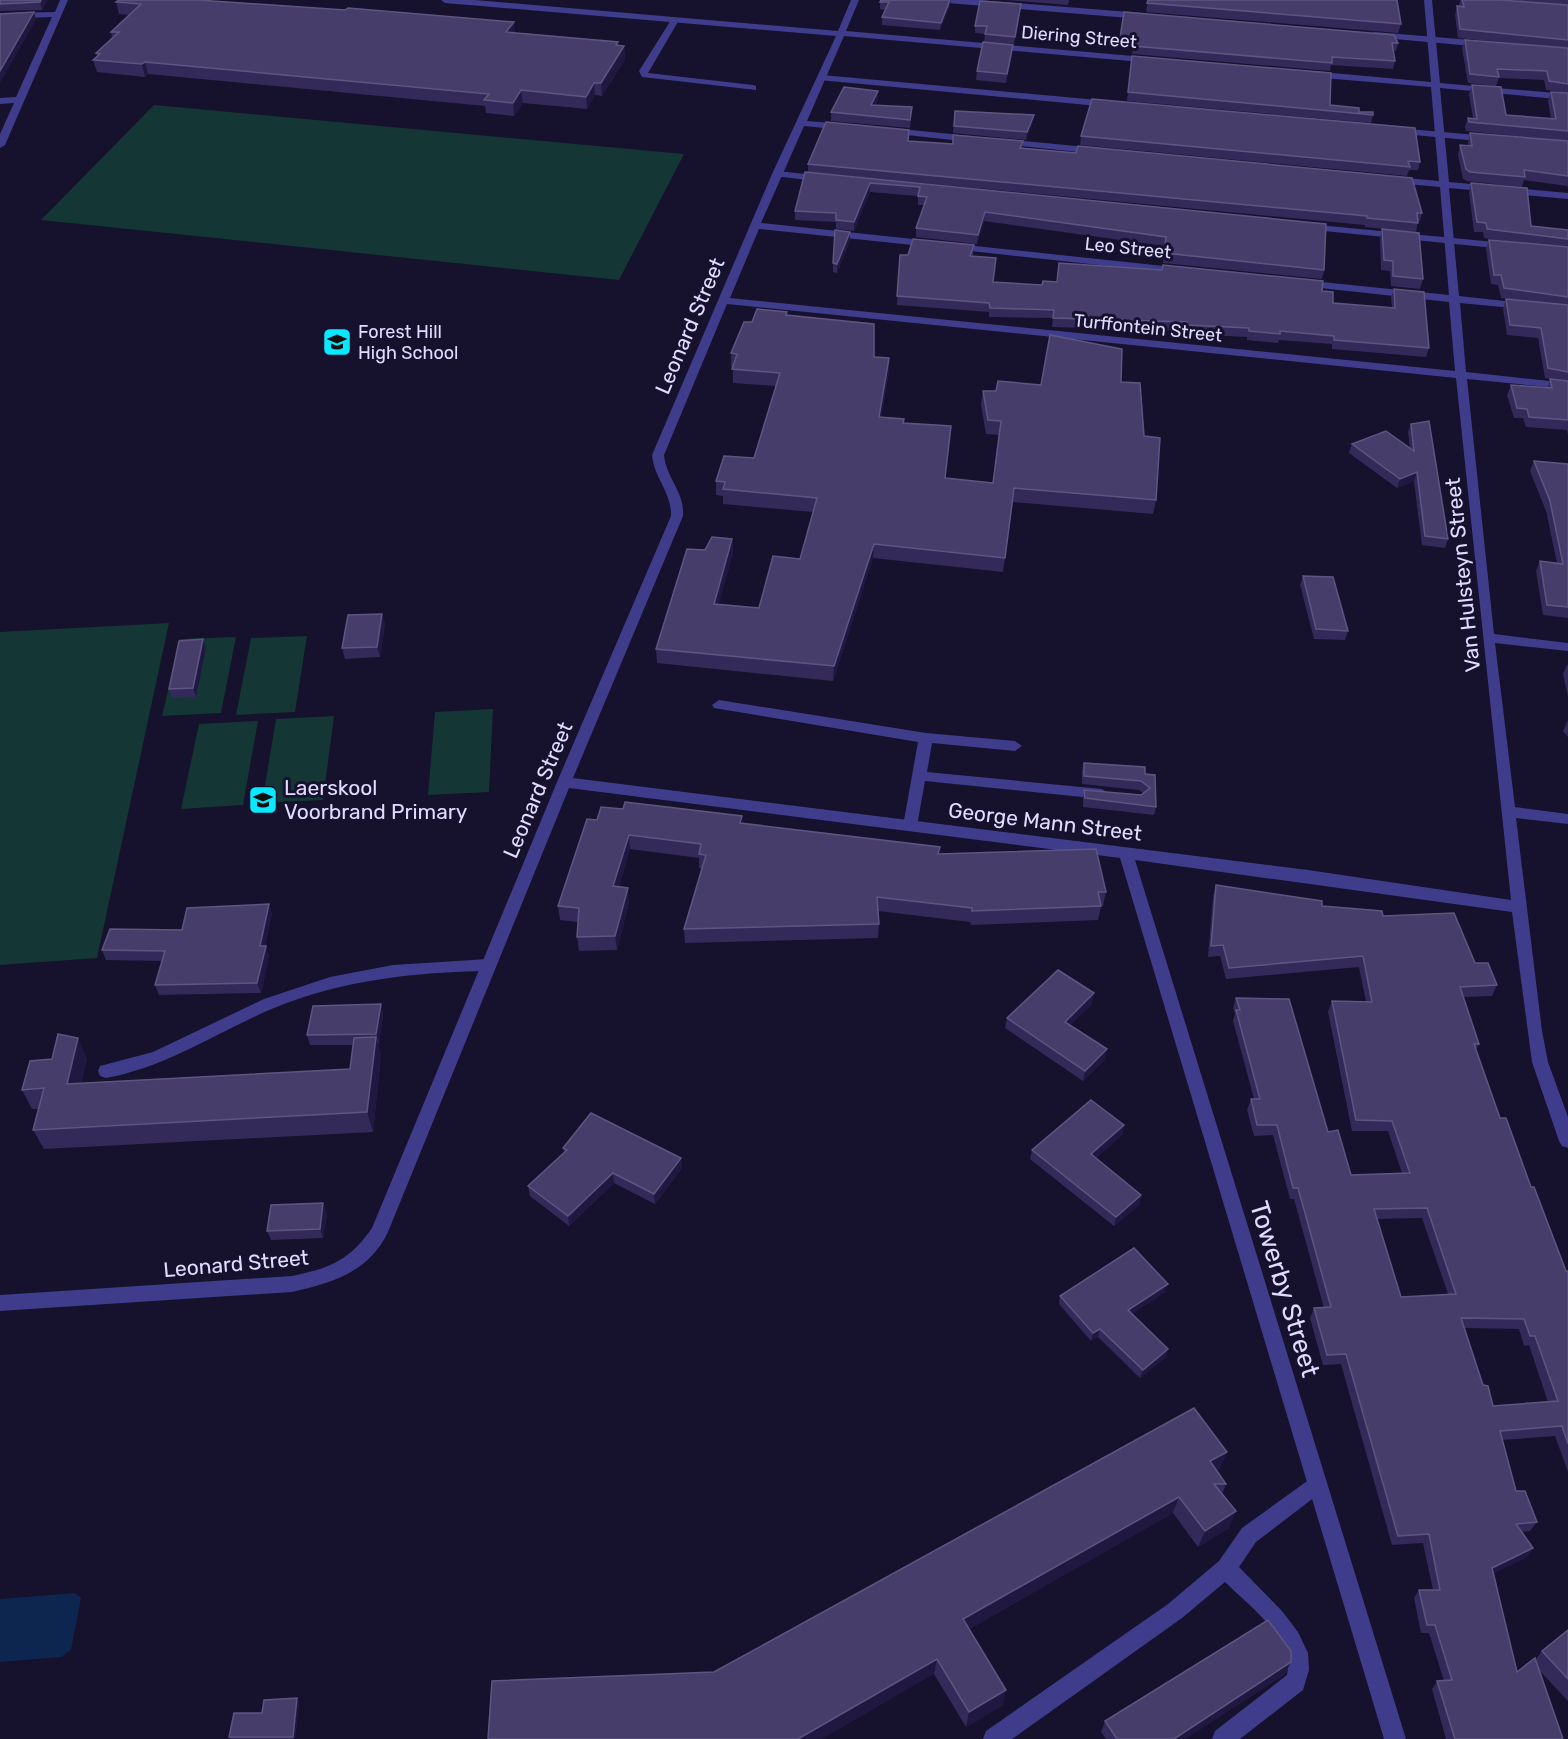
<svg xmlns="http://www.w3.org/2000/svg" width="1568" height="1739" font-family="Rubik,sans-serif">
<rect width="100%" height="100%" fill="#16112c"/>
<!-- green -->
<g fill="#143634">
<polygon points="154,105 684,154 619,280 41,220"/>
<polygon points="169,623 97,958 0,965 0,632"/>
<polygon points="307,636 295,712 236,715 251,638"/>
<polygon points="236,637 221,713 162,716 180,639"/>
<polygon points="493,709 489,792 428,795 435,712"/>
<polygon points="334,716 323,800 262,803 276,719"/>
<polygon points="258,721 243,805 181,809 199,724"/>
</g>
<!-- water -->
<polygon fill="#0d264f" points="75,1593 81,1598 71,1650 61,1657 0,1662 0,1599"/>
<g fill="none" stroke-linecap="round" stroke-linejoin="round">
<!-- lane -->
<g fill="#3f3c8b" fill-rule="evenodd">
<polygon points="943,0 978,0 1142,13 1146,16 1142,19 947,3"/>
<polygon points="675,17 679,20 648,73 753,85 756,86 756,90 642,77 639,71 671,20"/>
<polygon points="1375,32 1483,41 1487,44 1483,47 1372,37 1372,33"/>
<polygon points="822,75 1109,101 1114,104 1109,107 819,80 818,78"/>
<polygon points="1396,128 1489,136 1494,139 1489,142 1393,133 1393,129"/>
<polygon points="777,171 825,176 830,179 825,182 774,176 772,174"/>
<polygon points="1308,224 1505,243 1510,246 1505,249 1304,229 1304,225"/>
<polygon points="719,700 926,733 1015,741 1022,746 1015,751 932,743 927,772 1102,789 1109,794 1102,799 925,781 917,826 910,831 903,826 918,742 714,708 712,705"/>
<path d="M488,959L494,961L496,965L494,969L488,971C415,972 342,980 274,1008C217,1032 167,1067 106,1078L100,1076L98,1071L100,1066L153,1052L264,999L330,977L393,965Z"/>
<path d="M1317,1474L1324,1476L1327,1483L1324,1490L1256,1542L1239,1567L1282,1611L1298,1632L1308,1653L1309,1670L1303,1690L1240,1739H1212L1215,1731L1287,1675C1294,1638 1249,1606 1225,1582L1182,1618L1012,1739H983L986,1731L1168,1604L1219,1561L1242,1528Z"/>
</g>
<!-- street -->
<g fill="#3f3c8b" fill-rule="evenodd">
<polygon points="60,0 68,0 5,145 0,148 0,134 14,103 0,104 0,98 16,97 52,17 0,19 0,13 55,12"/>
<path d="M441,0H475L838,31L851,0H859L846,31L1156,58L1157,60L1153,63L844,36L807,121L846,124L851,127L846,130L804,126L761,223L932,241L937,244L932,247L759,229L730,298L1455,371L1449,302L1302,286L1297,283L1302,280L1449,295L1440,187L1395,183L1390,180L1395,177L1439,181L1431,87L1311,77L1307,74L1311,71L1431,82L1424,0H1432L1440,83L1568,94V100L1440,88L1449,182L1568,193V199L1449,188L1459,296L1523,303L1528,306L1523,309L1460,303L1466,372L1568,383V389L1467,379L1494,634L1568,643V651L1495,643L1515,807L1568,814V824L1516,818L1542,1031L1548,1062L1568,1117V1148L1562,1146L1559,1141L1532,1062L1512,912L1135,860L1406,1739H1384L1120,858L569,788L388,1232C369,1272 332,1283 292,1292L0,1311V1295L292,1276C330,1268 349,1261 372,1228L557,782L671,516C672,493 654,478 652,455L772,174L836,36L445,3ZM727,304L1456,378L1511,900L1308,870L573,778L683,516C685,492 666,478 664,455Z"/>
<polygon points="891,128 971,136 976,139 971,142 888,133 888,129"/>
<polygon points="1004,139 1097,148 1102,151 1097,154 1001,144 999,142"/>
<polygon points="956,244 1183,268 1188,271 1183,274 952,249 952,245"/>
</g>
</g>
<!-- wall -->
<g fill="#332a59" fill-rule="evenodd">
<polygon points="0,0 48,0 42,10 0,11"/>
<polygon points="1005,0 1069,0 1068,5"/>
<polygon points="1148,0 1401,24 1398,33 1146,12"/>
<polygon points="1460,0 1501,0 1550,4 1511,0 1568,0 1568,141 1466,131 1465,127 1468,118 1473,118 1469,94 1472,85 1506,115 1551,119 1548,101 1551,92 1561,92 1546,90 1544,80 1499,78 1496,86 1468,83 1462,48 1465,40 1536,46 1458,38 1455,15 1457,6 1459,6"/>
<polygon points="116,2 515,33 624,46 625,59 602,96 595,95 587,109 523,103 514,116 486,113 485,106 148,74 145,77 97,72 93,60 97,57 96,53 112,38 111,32 129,15 119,14"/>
<polygon points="880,2 950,6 940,30 882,25 882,17 885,10 880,9"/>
<polygon points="1021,4 1014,44 984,42 985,34 975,33 975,26"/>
<polygon points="1124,12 1398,43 1396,51 1393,51 1395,61 1393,69 1331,65 1330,71 1132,54 1133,47 1119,46"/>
<polygon points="1012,54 1006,83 976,80 977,71"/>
<polygon points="1132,56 1330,105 1373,115 1371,123 1127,101"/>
<polygon points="878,100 875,105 912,107 910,128 831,121 831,112"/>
<polygon points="955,111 1033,122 1026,140 953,133"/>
<polygon points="1470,133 1568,141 1568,188 1567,186 1524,180 1522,187 1467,181 1463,179 1458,155 1460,145 1468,146 1468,142"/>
<polygon points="1081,136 1420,162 1418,170 1409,170 1407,176 1080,145"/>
<polygon points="908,141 953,144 1023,141 1022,148 1422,213 1420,221 1418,221 1416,232 1365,227 1365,225 808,172 808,164"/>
<polygon points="805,172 1326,224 1324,270 1322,279 1163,263 1164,246 984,221 977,244 916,237 916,228 924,205 918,205 918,196 870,192 854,231 836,229 836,222 795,220 795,211"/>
<polygon points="1471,183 1531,226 1568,230 1568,435 1567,430 1526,427 1523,418 1514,418 1507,395 1511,385 1547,388 1551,379 1545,378 1538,338 1507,335 1503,309 1506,299 1517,300 1501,298 1498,285 1491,284 1486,249 1489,240 1511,242 1484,238 1483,232 1474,232 1469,192"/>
<polygon points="1382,229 1423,279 1420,289 1391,286 1390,271 1381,270 1380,239"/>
<polygon points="850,241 837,273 833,272 833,263"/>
<polygon points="974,245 973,256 993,282 1042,285 1057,282 1322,291 1333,303 1392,308 1391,297 1394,289 1429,348 1426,357 1332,349 1332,344 1279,340 1278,343 1247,340 1247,337 1186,334 1185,331 1052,327 1053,318 989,317 989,312 897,305 900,255 908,255"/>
<polygon points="787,312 787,315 874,357 889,358 889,372 881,417 903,423 946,478 993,483 999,435 986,434 981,405 983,391 996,391 1041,385 1121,382 1144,436 1156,500 1153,514 1013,502 1003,572 873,558 833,681 657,663 656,649 705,550 732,539 733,553 718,605 759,608 800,559 813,512 723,504 723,496 716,495 716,481 754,458 776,386 733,383 733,367 731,367 731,353 752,322"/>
<polygon points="1411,424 1448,539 1445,548 1422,545 1414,481 1397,488 1349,453 1352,444 1410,448 1408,432"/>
<polygon points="1534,461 1568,464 1568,618 1543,615 1536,571 1540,561 1557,563 1546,511 1530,471"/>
<polygon points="1303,576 1348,631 1345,640 1314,639 1300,585"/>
<polygon points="382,614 385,624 380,657 345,659 342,648"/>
<polygon points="203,639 206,648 196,697 172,698 169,689"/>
<polygon points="1567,665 1568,665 1568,697 1563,674"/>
<polygon points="1568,721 1568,737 1563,731 1567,722"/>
<polygon points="1084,763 1145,774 1156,807 1154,815 1083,807 1083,799 1084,790 1141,795 1143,793 1139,790 1082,784 1082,771"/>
<polygon points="623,809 742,824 939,854 1106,892 1103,906 1101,906 1098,920 971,925 970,922 878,911 879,924 878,938 685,943 684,929 702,869 699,868 699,858 630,849 619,887 629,902 617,950 579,951 577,937 578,922 560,920 558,906 597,820"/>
<path d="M1216,885L1322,906L1383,916L1475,963L1497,985L1492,996L1463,997L1479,1044L1476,1050L1500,1118L1531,1187L1566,1271H1568V1472L1555,1436L1502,1440L1516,1491L1537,1522L1530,1531L1522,1532L1533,1548L1527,1557L1494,1573L1517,1672L1536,1659L1542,1651L1568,1630V1701L1539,1670L1563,1739H1446L1432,1689L1437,1681H1444L1429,1633H1421L1414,1598L1419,1590H1433L1423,1543L1392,1545L1341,1364L1323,1365L1310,1318L1314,1308H1324L1294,1199H1290L1273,1135L1254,1136L1247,1110L1251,1099H1254L1233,1021L1235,1014L1233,1008L1236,998L1328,1132L1351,1175L1402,1173L1388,1131H1352L1328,1012L1332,1001L1366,1002L1359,967L1226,979L1220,956L1208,957L1213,896ZM1422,1218L1448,1294L1401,1297L1377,1219ZM1464,1328L1519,1329L1524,1346L1529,1345L1548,1402L1493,1406L1483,1385Z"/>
<polygon points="272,913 265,946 269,955 261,993 159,995 155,985 162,961 106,960 102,950 182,930"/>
<polygon points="381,1004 383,1015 379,1044 378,1044 381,1056 373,1132 44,1149 33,1130 39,1109 32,1109 22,1090 87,1058 81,1083 350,1069 353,1045 310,1045 307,1035"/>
<polygon points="1092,1004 1070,1025 1105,1059 1083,1081 1005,1028 1007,1018"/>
<polygon points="1124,1125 1122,1135 1096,1158 1141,1195 1139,1205 1114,1226 1030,1159 1032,1150"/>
<polygon points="563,1148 681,1158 682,1168 655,1204 614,1183 569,1226 530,1196 528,1186 564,1153"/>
<polygon points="327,1213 323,1238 271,1240 267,1231"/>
<polygon points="1165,1292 1132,1314 1166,1357 1140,1378 1098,1337 1091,1341 1059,1304 1060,1296"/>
<polygon points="1220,1469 1217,1471 1226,1484 1222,1494 1229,1528 1198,1547 1173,1513 969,1629 1003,1705 966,1727 934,1674 714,1672"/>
<polygon points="1291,1662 1285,1674 1185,1739 1106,1739 1101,1732 1105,1721"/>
<polygon points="297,1698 299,1702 295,1739 231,1739 229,1737 262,1713"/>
</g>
<!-- shaded-wall -->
<g fill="#201840">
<polygon points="41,0 48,0 42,10 40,2"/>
<polygon points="950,0 951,0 950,6 940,30 941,23"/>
<polygon points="34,12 36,20 0,83 0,71"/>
<polygon points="514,22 515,34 506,32"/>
<polygon points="618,42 619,54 624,46 625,59 602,96 601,83"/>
<polygon points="1013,45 1012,54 1006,83 1007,74"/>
<polygon points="145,62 148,74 145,77 142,64"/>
<polygon points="594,83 595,95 587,109 586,97"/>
<polygon points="521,90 523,103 514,116 513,103"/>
<polygon points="878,91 878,100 871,114 871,105"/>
<polygon points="1034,115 1033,122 1026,140 1027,132"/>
<polygon points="870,183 870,192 854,231 854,222"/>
<polygon points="985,212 984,221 977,244 978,235"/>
<polygon points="850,232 850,241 837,273 837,264"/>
<polygon points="889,358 889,372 879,431 879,417"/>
<polygon points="1417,472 1414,481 1397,488 1400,479"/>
<polygon points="732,539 733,553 715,619 714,604"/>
<polygon points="874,544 873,558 833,681 834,666"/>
<polygon points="382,614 385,624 380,657 377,647"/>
<polygon points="203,639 206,648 196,697 193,688"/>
<polygon points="629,835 630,849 615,900 613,886"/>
<polygon points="628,888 629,902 617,950 615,936"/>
<polygon points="269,904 272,913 263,956 260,946"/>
<polygon points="266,946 269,955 261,993 257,983"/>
<polygon points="1094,993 1092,1004 1063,1032 1065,1022"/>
<polygon points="381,1004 383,1015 379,1044 376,1034"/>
<polygon points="376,1037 381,1056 373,1132 367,1112"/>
<polygon points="78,1038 87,1058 77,1103 67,1084"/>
<polygon points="1107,1049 1105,1059 1083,1081 1085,1071"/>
<polygon points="1124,1125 1122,1135 1089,1164 1091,1154"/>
<polygon points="681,1158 682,1168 655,1204 654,1194"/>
<polygon points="613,1173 614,1183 569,1226 568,1216"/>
<polygon points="1141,1195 1139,1205 1114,1226 1116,1217"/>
<polygon points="323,1203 327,1213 323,1238 320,1229"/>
<polygon points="1168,1284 1165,1292 1125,1319 1128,1310"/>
<polygon points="1100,1329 1098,1337 1091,1341 1093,1333"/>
<polygon points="1168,1349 1166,1357 1140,1378 1143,1370"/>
<polygon points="1227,1452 1220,1469 1203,1478 1210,1461"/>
<polygon points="1179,1497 1173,1513 960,1634 963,1619"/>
<polygon points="1236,1511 1229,1528 1198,1547 1205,1531"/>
<polygon points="1533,1548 1527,1557 1486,1577 1492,1568"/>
<polygon points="937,1659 934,1674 822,1739 798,1739"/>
<polygon points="1291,1662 1285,1674 1185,1739 1174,1739"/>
<polygon points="1006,1690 1003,1705 966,1727 969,1712"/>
<polygon points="297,1698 299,1702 295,1739 294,1739 293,1737"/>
</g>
<!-- building -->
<g fill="#463d6b" stroke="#5e5682" stroke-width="1.5" fill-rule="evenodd">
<polygon points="0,0 41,0 40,2 0,4"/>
<polygon points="119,0 198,0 345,10 348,8 514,22 506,32 618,42 616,45 624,46 601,83 594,83 586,97 521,90 513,103 484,100 489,94 145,62 142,64 93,60 100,54 96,53 119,32 111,32 141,4 116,2"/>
<polygon points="881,0 950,0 941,23 882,17 889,2 880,2"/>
<polygon points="1148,0 1397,0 1401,24 1147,3"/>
<polygon points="1462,0 1501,0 1568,5 1568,40 1460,29 1457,6 1464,7"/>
<polygon points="980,1 1021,4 1015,37 985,34 987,26 975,26"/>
<polygon points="34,12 0,71 0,14"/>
<polygon points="1124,12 1394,35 1398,43 1392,43 1395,61 1332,57 1332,63 1133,46 1134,39 1120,38"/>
<polygon points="1465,40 1568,48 1568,84 1549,81 1547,71 1497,69 1499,77 1470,74"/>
<polygon points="983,42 1013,45 1007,74 977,71"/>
<polygon points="1132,56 1331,73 1330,105 1359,108 1359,112 1373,112 1373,115 1128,92"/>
<polygon points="1472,85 1501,87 1506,115 1556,119 1551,92 1568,93 1568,131 1469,122 1468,118 1477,119"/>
<polygon points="844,87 878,91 871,105 912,107 910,120 831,112"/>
<polygon points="1092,99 1415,128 1420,162 1408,161 1410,167 1081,136"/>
<polygon points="955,111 1034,115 1027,132 954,126"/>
<polygon points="826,122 909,130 908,141 953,144 953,135 1023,141 1020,148 1076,153 1078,146 1412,178 1422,213 1417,213 1418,223 1367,218 1367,216 808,164"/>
<polygon points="1470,133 1568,141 1568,176 1524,170 1525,177 1470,172 1466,169 1460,145 1472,146"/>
<polygon points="805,172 1326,224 1324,270 1164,253 1166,237 985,212 978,235 916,228 927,197 918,196 920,187 870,183 854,222 836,220 836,213 795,211"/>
<polygon points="1471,183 1527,188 1531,226 1568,230 1568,239 1487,229 1486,223 1477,222"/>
<polygon points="1382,229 1419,233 1423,279 1393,276 1393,261 1384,260"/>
<polygon points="835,230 850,232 837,264 833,263"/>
<polygon points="913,239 974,245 970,256 996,258 993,282 1042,285 1043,281 1057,282 1059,263 1162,270 1163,265 1323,281 1322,291 1333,292 1333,303 1395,308 1394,289 1424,292 1429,348 1334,340 1334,336 1280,331 1280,334 1249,331 1249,328 1187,325 1187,322 1053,318 1054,310 990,308 989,303 897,296 900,255 908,255"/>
<polygon points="1489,240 1568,247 1568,297 1504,288 1501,275 1494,275"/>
<polygon points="1506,299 1568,305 1568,372 1548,368 1541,328 1510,325"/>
<polygon points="757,309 787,312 786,315 874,324 874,357 889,358 879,417 904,419 903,423 951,426 945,478 993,483 1001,421 988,420 983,391 996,391 998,381 1041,385 1050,335 1122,349 1121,382 1140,383 1144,436 1160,438 1156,500 1014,488 1005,558 874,544 834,666 656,649 687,549 705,550 712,537 732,539 714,604 759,608 773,556 800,559 817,498 723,489 725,482 716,481 724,456 754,458 780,373 732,369 737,354 731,353 744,322 752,322"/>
<polygon points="1550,379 1568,381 1568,420 1529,417 1527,409 1517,408 1511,385 1552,388"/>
<polygon points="1429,421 1448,539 1425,536 1417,472 1400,479 1352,444 1386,431 1414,451 1411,424"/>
<polygon points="1534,461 1568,464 1568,607 1547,605 1540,561 1563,564 1550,501"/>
<polygon points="1303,576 1333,577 1348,631 1316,629"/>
<polygon points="382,614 377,647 342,648 348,615"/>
<polygon points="203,639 193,688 169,689 179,641"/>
<polygon points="1084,763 1145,767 1145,774 1155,775 1156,807 1085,798 1084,790 1141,795 1150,788 1141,781 1084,776"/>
<polygon points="625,802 742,816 740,823 940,847 938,854 1096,849 1106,892 1098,892 1101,906 972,911 972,908 877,897 879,924 684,929 706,855 699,854 701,844 629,835 613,886 628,888 615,936 577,937 579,908 558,906 587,819 597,820 601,807 623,809"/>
<path d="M1216,885L1322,901V906L1382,911L1383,916L1454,913L1475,963H1488L1497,985L1460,987L1479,1044H1474L1500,1118H1506L1531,1187H1534L1566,1271H1568V1444L1562,1426L1500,1431L1516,1491H1525L1537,1522L1516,1524L1533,1548L1492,1568L1517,1672L1535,1658L1563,1739H1455L1437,1681L1452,1680L1435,1625H1427L1419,1590H1440L1429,1534L1398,1536L1346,1354L1327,1355L1314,1308L1331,1307L1298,1188H1293L1277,1125H1257L1251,1099H1260L1236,1010H1240L1236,998L1289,999L1328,1132L1338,1130L1351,1175L1410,1173L1392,1121L1356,1120L1332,1001L1372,1002L1363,956L1229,968L1223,945L1211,946ZM1427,1208L1456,1294L1401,1297L1374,1209ZM1461,1318L1524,1319L1530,1336H1535L1558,1401L1493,1406L1488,1386L1483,1385Z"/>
<polygon points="269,904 260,946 266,946 257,983 155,985 165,951 102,950 110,929 182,930 187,908"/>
<polygon points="1058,970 1094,993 1065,1022 1107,1049 1085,1071 1007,1018"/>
<polygon points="381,1004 376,1034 307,1035 313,1006"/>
<polygon points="58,1034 78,1038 67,1084 350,1069 354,1038 376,1037 367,1112 33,1130 44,1088 22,1090 30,1061 52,1059"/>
<polygon points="1091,1100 1124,1125 1091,1154 1141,1195 1116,1217 1032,1150"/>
<polygon points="591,1113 681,1158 654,1194 613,1173 568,1216 528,1186 567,1150 563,1148"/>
<polygon points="323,1203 320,1229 267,1231 271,1205"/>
<polygon points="1134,1248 1168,1284 1128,1310 1168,1349 1143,1370 1100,1329 1093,1333 1060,1296"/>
<polygon points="1194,1408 1227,1452 1210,1461 1226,1484 1214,1484 1236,1511 1205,1531 1179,1497 963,1619 1006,1690 969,1712 937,1659 798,1739 488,1739 492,1681 714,1672"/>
<polygon points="1268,1620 1291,1651 1291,1662 1174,1739 1117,1739 1105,1721"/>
<polygon points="1568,1630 1568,1679 1542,1651"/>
<polygon points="297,1698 293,1737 229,1737 234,1713 262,1713 264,1700"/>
</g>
<!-- icons -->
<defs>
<g id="school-square" transform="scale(1.5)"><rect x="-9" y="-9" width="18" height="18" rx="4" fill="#08e8ff" stroke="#16112c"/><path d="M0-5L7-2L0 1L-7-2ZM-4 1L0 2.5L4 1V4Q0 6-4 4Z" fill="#111"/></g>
</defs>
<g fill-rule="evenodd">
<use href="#school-square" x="337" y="342"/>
<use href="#school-square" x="263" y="800"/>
</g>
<g text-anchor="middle" stroke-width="6" stroke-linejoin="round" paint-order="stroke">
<!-- far-street labels -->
<g font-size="18" fill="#e0dcff" stroke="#16112c">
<text transform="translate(1079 37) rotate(5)" y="6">Diering Street</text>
<text transform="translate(1128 248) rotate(6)" y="6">Leo Street</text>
<text transform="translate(1148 328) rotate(6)" y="6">Turffontein Street</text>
</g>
<!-- far-poi labels -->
<g font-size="18" fill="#e0dcff" stroke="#16112c" text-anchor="start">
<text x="358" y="338">Forest Hill<tspan x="358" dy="21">High School</tspan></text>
</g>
<!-- street labels -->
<g font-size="21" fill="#e0dcff" stroke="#16112c">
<text transform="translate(690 326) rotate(-67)" y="7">Leonard Street</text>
<text transform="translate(1463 575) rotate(-96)" y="7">Van Hulsteyn Street</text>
<text transform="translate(538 790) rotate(-67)" y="7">Leonard Street</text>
<text transform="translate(1045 822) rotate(7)" y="7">George Mann Street</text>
<text transform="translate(236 1264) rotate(-5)" y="7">Leonard Street</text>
</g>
<!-- poi labels -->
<g font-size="21" fill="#e0dcff" stroke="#16112c" text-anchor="start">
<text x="284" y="795">Laerskool<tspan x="284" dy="24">Voorbrand Primary</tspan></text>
</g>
<!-- near-street labels -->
<g font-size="26" fill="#e0dcff" stroke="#16112c">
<text transform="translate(1285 1289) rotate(73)" y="9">Towerby Street</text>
</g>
</g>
</svg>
